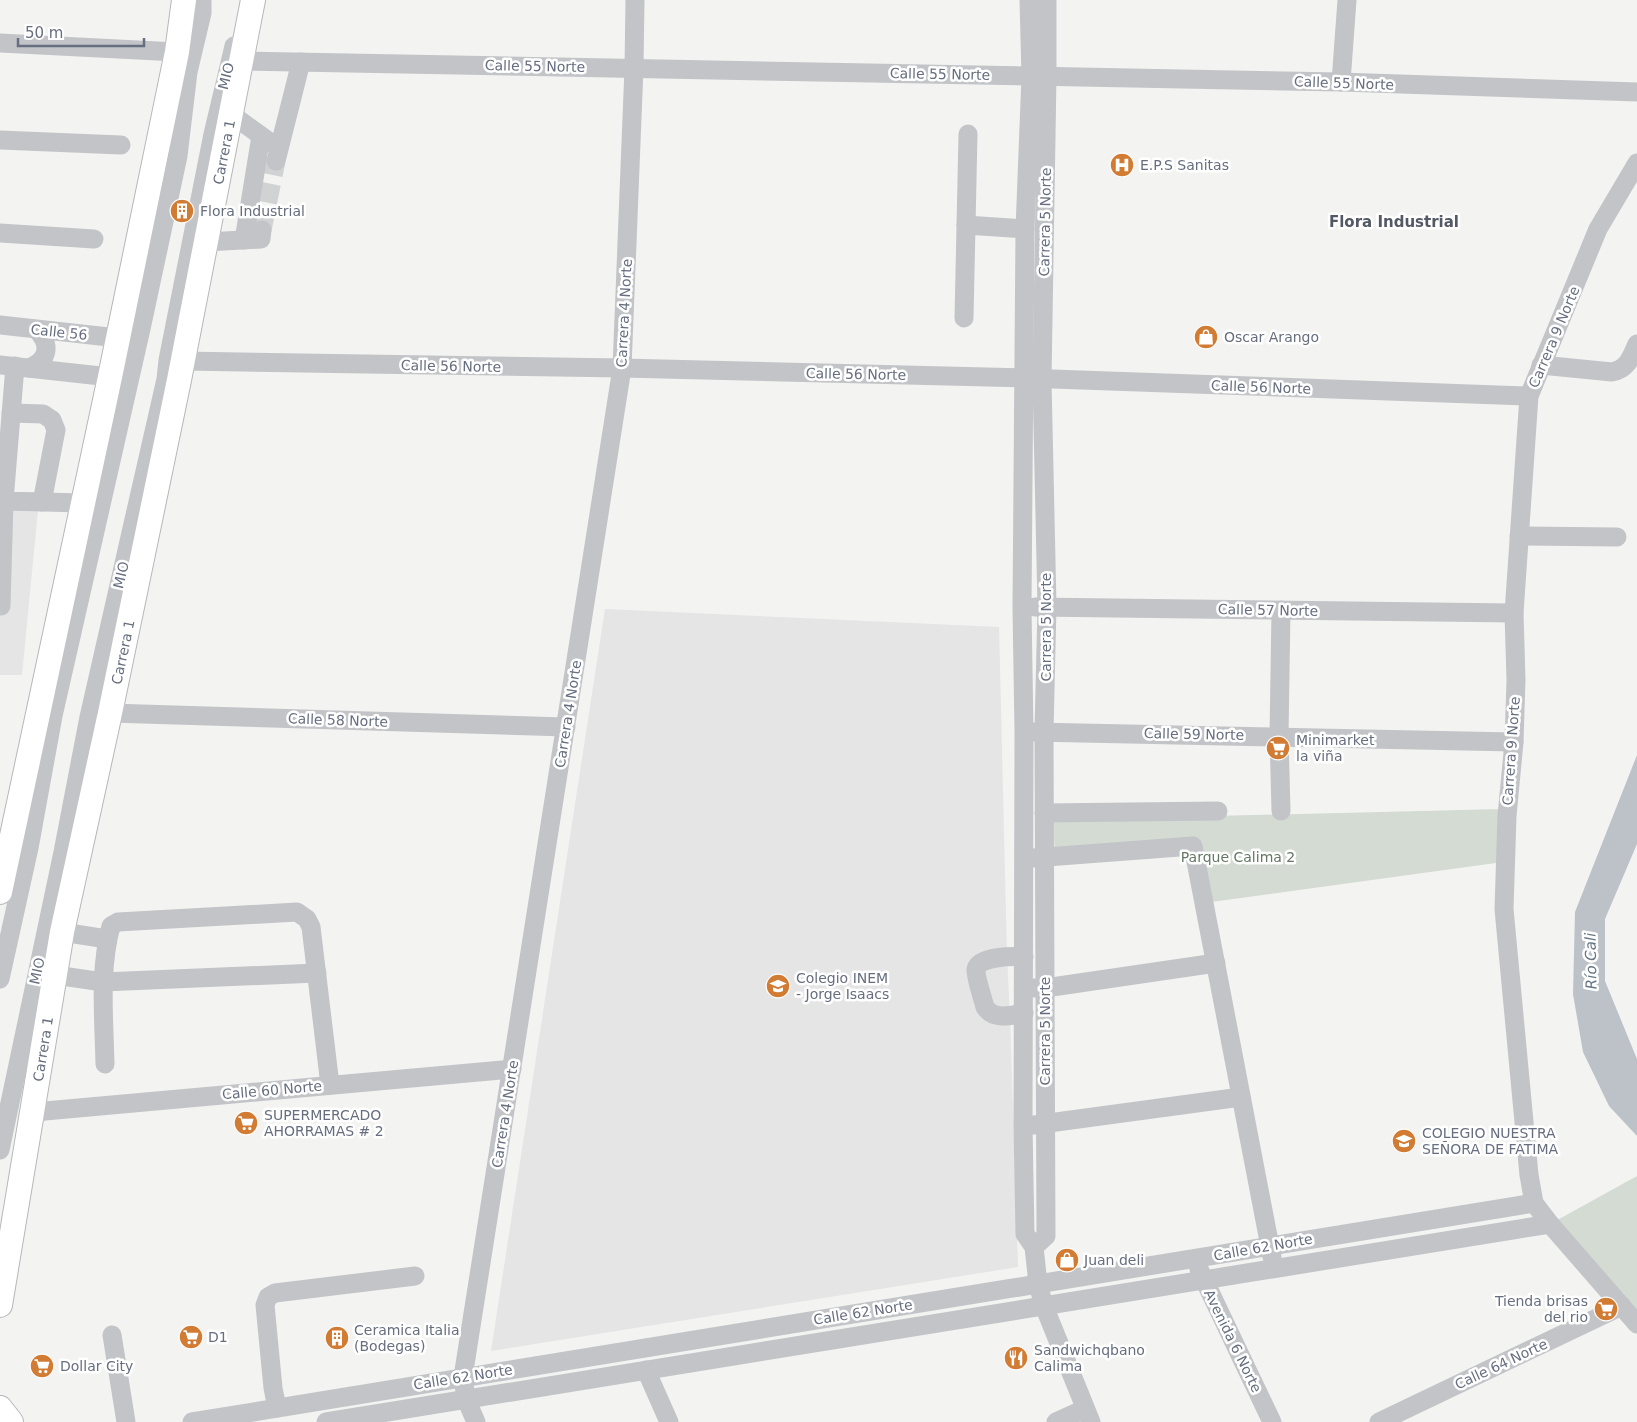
<svg xmlns="http://www.w3.org/2000/svg" width="1637" height="1422" font-family="'DejaVu Sans',sans-serif">
<rect width="100%" height="100%" fill="#f3f4f1"/>
<!-- built -->
<g fill="#e4e5e4">
<polygon points="0,508 38,510 22,675 0,675"/>
<polygon points="605,609 999,627 1007,956 1010,1016 1018,1267 491,1351"/>
</g>
<!-- green -->
<g fill="#d4dbd2">
<polygon points="1501,809 1503,862 1204,903 1193,846 1055,856 1053,820"/>
<polygon points="1637,1176 1637,1324 1550,1224"/>
</g>
<!-- water -->
<polygon fill="#bcc2c8" points="1637,755 1637,844 1605,919 1605,981 1637,1059 1637,1136 1609,1106 1583,1052 1573,994 1575,912"/>
<g fill="none" stroke-linecap="round" stroke-linejoin="round">
<!-- minor-tunnel -->
<polyline stroke="#d0d2d4" stroke-width="19" stroke-dasharray="19 9" stroke-linecap="butt" points="262,230 276,161"/>
<!-- major casing -->
<g stroke="#b5b7bb" stroke-width="26">
<g id="major">
<polyline points="0,892 110,377 177,52 184,0"/>
<polyline points="0,1305 62,932 110,713 179,380 253,0"/>
<polyline points="0,1408 11,1422"/>
</g>
</g>
<!-- minor -->
<g stroke="#c2c4c8" stroke-width="19">
<polyline points="1029,0 1031,76 1025,229 1022,608 1024,732 1023,1126 1025,1234 1034,1247 1038,1284 1044,1306 1091,1422"/>
<polyline points="0,43 177,52"/>
<polyline points="242,61 1341,82 1637,92"/>
<polyline points="1341,82 1347,0"/>
<polyline points="231,114 271,143"/>
<polyline points="0,140 121,145"/>
<polyline points="276,161 301,62"/>
<polyline points="1637,163 1598,229 1529,396 1514,613 1516,680 1514,742 1507,816 1504,909 1529,1175 1534,1203 1550,1224 1637,1324"/>
<polyline points="966,225 1025,229"/>
<polyline points="0,233 94,239"/>
<polyline points="244,240 261,136"/>
<polyline points="206,242 261,239 262,230"/>
<polyline points="964,318 968,134"/>
<polyline points="0,325 118,338"/>
<polyline points="183,361 622,368 1024,378 1529,396"/>
<polyline points="0,365 110,377"/>
<path d="M1541,365L1612,372C1628,369 1631,357 1637,344"/>
<polyline points="15,366 4,501 83,503"/>
<path d="M29,368C49,360 51,345 37,330"/>
<polyline points="11,413 43,414 52,420 56,430 42,502"/>
<polyline points="1519,536 1617,537"/>
<polyline points="1,606 4,501"/>
<polyline points="1035,607 1514,613"/>
<polyline points="1281,610 1279,736 1281,811"/>
<polyline points="110,713 566,727"/>
<polyline points="1033,732 1514,742"/>
<polyline points="1044,813 1218,811"/>
<polyline points="1033,858 1193,846 1272,1257"/>
<polyline points="62,932 107,939"/>
<polyline points="55,975 103,982 317,973"/>
<polyline points="0,979 29,848 53,716 141,329 178,156 188,72 202,13 202,0"/>
<polyline points="1034,988 1045,988 1216,963"/>
<path d="M1024,1013C1010,1016 993,1020 985,1007C983,999 975,976 976,969C980,956 1013,956 1024,957"/>
<path d="M105,1064C104,1018 99,970 111,926L118,922L297,912L307,919L311,927L330,1085"/>
<polyline points="32,1114 45,1111 512,1069"/>
<polyline points="1034,1125 1241,1097"/>
<polyline points="0,1150 63,852 89,717 166,379 168,360 213,134 234,46"/>
<polyline points="1034,1247 1046,1236 1044,731 1047,606 1042,380 1047,76 1047,0"/>
<polyline points="1199,1269 1272,1422"/>
<polyline points="112,1335 126,1422"/>
<polyline points="646,1370 669,1422"/>
<polyline points="277,1408 273,1388 265,1305 268,1297 275,1293 415,1276"/>
<polyline points="192,1422 1534,1203"/>
<polyline points="326,1422 1550,1224"/>
<polyline points="476,1422 466,1399 463,1377 622,368 634,68 635,0"/>
<polyline points="1056,1422 1085,1409"/>
<polyline points="1379,1422 1622,1306"/>
</g>
<!-- major -->
<use href="#major" stroke="#fff" stroke-width="24"/>
</g>
<!-- icons -->
<defs>
<g id="hospital-disc" transform="scale(1.25)"><circle r="9.5" fill="#d27b33" stroke="#fff"/><path d="M-5-5h3v3.5h4V-5h3V5h-3V1.5h-4V5h-3Z" fill="#fff"/></g>
<g id="building-disc" transform="scale(1.25)"><circle r="9.5" fill="#d27b33" stroke="#fff"/><path d="M-4-6H4V6H1V3H-1V6H-4ZM-2.5-4.3h1.7v1.8h-1.7ZM.8-4.3h1.7v1.8H.8ZM-2.5-1h1.7V.8h-1.7ZM.8-1h1.7V.8H.8Z" fill="#fff"/></g>
<g id="shop-disc" transform="scale(1.25)"><circle r="9.5" fill="#d27b33" stroke="#fff"/><path d="M-5-2.5h2.3a2.7 3.5 0 0 1 5.4 0H5L5.5 6h-11ZM-1.5-2.5h3a1.5 2.3 0 0 0-3 0Z" fill="#fff"/></g>
<g id="supermarket-disc" transform="scale(1.25)"><circle r="9.5" fill="#d27b33" stroke="#fff"/><path d="M-6-5.5h2.5l.6 2H6L4.5 2H-2.5L-4.4-4H-6ZM-1.5 3.2a1.3 1.3 0 1 0 .1 0ZM3 3.2a1.3 1.3 0 1 0 .1 0Z" fill="#fff"/></g>
<g id="school-disc" transform="scale(1.25)"><circle r="9.5" fill="#d27b33" stroke="#fff"/><path d="M0-5L7-2L0 1L-7-2ZM-4 1L0 2.5L4 1V4Q0 6-4 4Z" fill="#fff"/></g>
<g id="restaurant-disc" transform="scale(1.25)"><circle r="9.5" fill="#d27b33" stroke="#fff"/><path d="M-5-6h1v4h1v-4h1v4h1v-4h1v5L-1.5 .5V6h-2V.5L-5-1ZM5-6V6H3V1.5H1.5Q1.5-4 5-6Z" fill="#fff"/></g>
</defs>
<g fill-rule="evenodd">
<use href="#hospital-disc" x="1122" y="165"/>
<use href="#building-disc" x="182" y="211"/>
<use href="#shop-disc" x="1206" y="337"/>
<use href="#supermarket-disc" x="1278" y="748"/>
<use href="#school-disc" x="778" y="986"/>
<use href="#supermarket-disc" x="246" y="1123"/>
<use href="#school-disc" x="1404" y="1141"/>
<use href="#shop-disc" x="1067" y="1260"/>
<use href="#supermarket-disc" x="1606" y="1309"/>
<use href="#supermarket-disc" x="191" y="1337"/>
<use href="#building-disc" x="337" y="1338"/>
<use href="#restaurant-disc" x="1016" y="1358"/>
<use href="#supermarket-disc" x="42" y="1366"/>
</g>
<g text-anchor="middle" stroke-width="5" stroke-linejoin="round" paint-order="stroke">
<!-- street labels -->
<g font-size="14" fill="#666e7f" stroke="#fff">
<text transform="translate(535 66) rotate(1)" y="5">Calle 55 Norte</text>
<text transform="translate(940 74) rotate(1)" y="5">Calle 55 Norte</text>
<text transform="translate(226 76) rotate(-76)" y="5">MIO</text>
<text transform="translate(1344 83) rotate(2)" y="5">Calle 55 Norte</text>
<text transform="translate(224 152) rotate(-79)" y="5">Carrera 1</text>
<text transform="translate(1045 222) rotate(-89)" y="5">Carrera 5 Norte</text>
<text transform="translate(624 313) rotate(-87)" y="5">Carrera 4 Norte</text>
<text transform="translate(59 332) rotate(6)" y="5">Calle 56</text>
<text transform="translate(1554 337) rotate(-67)" y="5">Carrera 9 Norte</text>
<text transform="translate(451 366) rotate(1)" y="5">Calle 56 Norte</text>
<text transform="translate(856 374) rotate(1)" y="5">Calle 56 Norte</text>
<text transform="translate(1261 387) rotate(2)" y="5">Calle 56 Norte</text>
<text transform="translate(121 575) rotate(-77)" y="5">MIO</text>
<text transform="translate(1268 610) rotate(1)" y="5">Calle 57 Norte</text>
<text transform="translate(1046 627) rotate(-90)" y="5">Carrera 5 Norte</text>
<text transform="translate(123 652) rotate(-78)" y="5">Carrera 1</text>
<text transform="translate(568 714) rotate(-81)" y="5">Carrera 4 Norte</text>
<text transform="translate(338 720) rotate(2)" y="5">Calle 58 Norte</text>
<text transform="translate(1194 734) rotate(1)" y="5">Calle 59 Norte</text>
<text transform="translate(1511 751) rotate(-86)" y="5">Carrera 9 Norte</text>
<text transform="translate(37 971) rotate(-78)" y="5">MIO</text>
<text transform="translate(1045 1031) rotate(-90)" y="5">Carrera 5 Norte</text>
<text transform="translate(43 1049) rotate(-81)" y="5">Carrera 1</text>
<text transform="translate(272 1090) rotate(-5)" y="5">Calle 60 Norte</text>
<text transform="translate(505 1114) rotate(-81)" y="5">Carrera 4 Norte</text>
<text transform="translate(1263 1247) rotate(-10)" y="5">Calle 62 Norte</text>
<text transform="translate(863 1312) rotate(-9)" y="5">Calle 62 Norte</text>
<text transform="translate(1233 1341) rotate(64)" y="5">Avenida 6 Norte</text>
<text transform="translate(1501 1364) rotate(-25)" y="5">Calle 64 Norte</text>
<text transform="translate(463 1377) rotate(-9)" y="5">Calle 62 Norte</text>
</g>
<!-- poi labels -->
<g font-size="14" fill="#666e7f" stroke="#fff" text-anchor="start">
<text x="1140" y="170">E.P.S Sanitas</text>
<text x="200" y="216">Flora Industrial</text>
<text x="1224" y="342">Oscar Arango</text>
<text x="1296" y="745">Minimarket<tspan x="1296" dy="16">la viña</tspan></text>
<text x="796" y="983">Colegio INEM<tspan x="796" dy="16">- Jorge Isaacs</tspan></text>
<text x="264" y="1120">SUPERMERCADO<tspan x="264" dy="16">AHORRAMAS # 2</tspan></text>
<text x="1422" y="1138">COLEGIO NUESTRA<tspan x="1422" dy="16">SEÑORA DE FATIMA</tspan></text>
<text x="1084" y="1265">Juan deli</text>
<text x="1588" y="1306" text-anchor="end">Tienda brisas<tspan x="1588" dy="16">del rio</tspan></text>
<text x="354" y="1335">Ceramica Italia<tspan x="354" dy="16">(Bodegas)</tspan></text>
<text x="208" y="1342">D1</text>
<text x="1034" y="1355">Sandwichqbano<tspan x="1034" dy="16">Calima</tspan></text>
<text x="60" y="1371">Dollar City</text>
</g>
<!-- park labels -->
<g font-size="14" fill="#647764" stroke="#fff">
<text x="1238" y="862">Parque Calima 2</text>
</g>
<!-- neighbourhood labels -->
<g font-size="15" font-weight="bold" fill="#535965" stroke="#fff">
<text x="1394" y="227">Flora Industrial</text>
</g>
<!-- water labels -->
<g font-size="15" font-style="italic" fill="#677583" stroke="#fff">
<text transform="translate(1591 961) rotate(-91)" y="5">Río Cali</text>
</g>
</g>
<!-- scale -->
<path d="M18 38v8h126v-8" fill="none" stroke="#666e7f" stroke-width="2.5"/>
<text x="25" y="38" font-size="15" fill="#666e7f" stroke="#ffffff" stroke-width="4" paint-order="stroke">50 m</text>
</svg>
